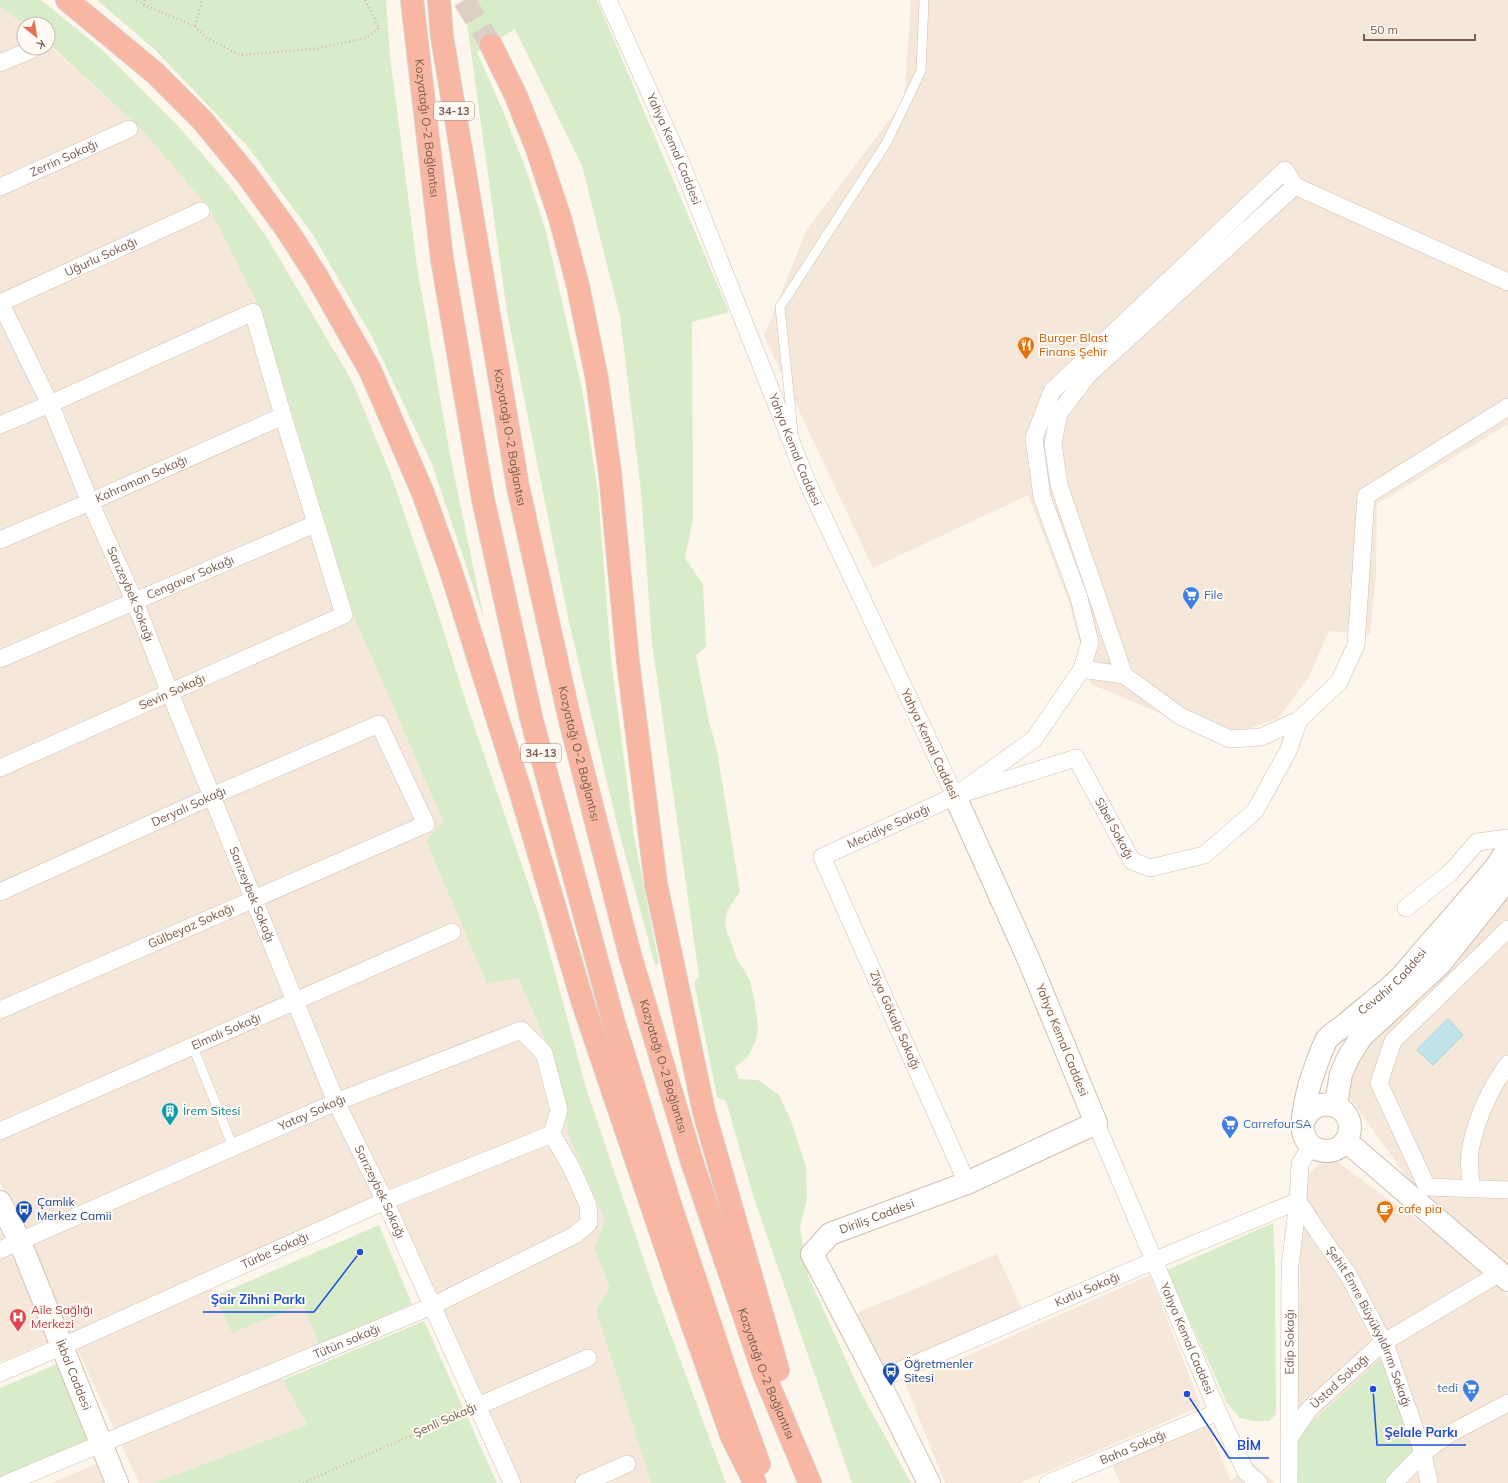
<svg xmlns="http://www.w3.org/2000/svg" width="1508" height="1483" font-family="Mulish,sans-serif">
<rect width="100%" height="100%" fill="#fdf6ec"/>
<!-- residential -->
<g fill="#f5e8da">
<polygon points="911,0 1508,0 1508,424 1377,504 1376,574 1370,634 1329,631 1310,675 1279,718 1220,739 1091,684 1068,599 1028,495 873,568 764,336 806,231 904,100"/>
<polygon points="0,8 24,24 24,48 48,48 48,44 140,128 209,208 262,313 354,617 443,821 426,841 487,983 518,978 553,1057 569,1137 605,1220 594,1249 610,1288 596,1310 651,1483 516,1483 390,1191 208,1280 232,1333 303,1305 319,1345 274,1362 307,1425 154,1483 139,1483 0,1181"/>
<polygon points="1508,893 1508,1269 1422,1198 1344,1090 1365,1043"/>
<polygon points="1329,1156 1484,1269 1508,1297 1508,1483 1386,1483 1295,1442 1302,1196 1310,1173"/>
<polygon points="0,1231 51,1341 0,1362"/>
<polygon points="997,1254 1023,1311 883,1372 857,1313"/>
<polygon points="1150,1275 1201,1406 1135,1435 1020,1483 945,1483 905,1383"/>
<polygon points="1208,1425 1231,1481 1251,1462 1275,1483 1120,1483 1112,1464"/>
<polygon points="104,1461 111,1483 51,1483"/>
</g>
<!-- green -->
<g fill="#d8ecc9">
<polygon points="0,0 41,0 99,47 179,127 228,184 266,236 352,381 391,475 434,601 467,705 541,921 586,1088 653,1287 726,1483 651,1483 596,1310 610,1288 594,1249 605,1220 569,1137 553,1057 518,978 487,984 426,841 443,821 354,617 262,313 209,208 140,128 48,43 48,24 24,24 0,8"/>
<polygon points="97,0 386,0 390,56 417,266 450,455 484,619 432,464 371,335 313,235 248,147 153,48"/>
<polygon points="465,0 597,0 729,312 692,322 693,518 685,558 703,584 706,646 696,656 709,722 717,750 740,892 727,911 725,925 736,957 750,980 755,1004 758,1026 756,1040 748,1057 735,1067 739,1079 758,1080 779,1095 791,1121 806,1167 807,1199 800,1227 808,1275 860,1391 911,1483 852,1483 753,1195 726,1101 717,1097 694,983 699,976 652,643 641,491 620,316 582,166 515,29 477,52 504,113 528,175 546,232 582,389 598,492 611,659 634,836 659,964 655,965 617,824 569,622 530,428 507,312 468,30"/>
<polygon points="1273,1223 1275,1265 1276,1414 1269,1421 1254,1421 1240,1418 1227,1403 1167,1270"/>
<polygon points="379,1225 412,1304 319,1345 303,1305 232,1333 215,1296"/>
<polygon points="424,1321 497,1483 154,1483 307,1425 283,1380"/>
<polygon points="1384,1356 1421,1450 1386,1483 1294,1483 1295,1442 1313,1421"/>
<polygon points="59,1363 93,1441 0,1477 0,1388"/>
</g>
<!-- water -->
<polygon fill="#bfe3e8" stroke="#a5d3da" points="1448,1019 1463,1035 1433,1065 1417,1050"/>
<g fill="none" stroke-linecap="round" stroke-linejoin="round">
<!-- motorway-tunnel -->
<polyline stroke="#dcd0c4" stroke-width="22" stroke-dasharray="22 11" stroke-linecap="butt" points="464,0 491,45"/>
<!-- service casing -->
<g stroke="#d1beb0" stroke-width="10">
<g id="service">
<polyline points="793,431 780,307 887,142 921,71 924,0"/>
<polyline points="193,1047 233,1147"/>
</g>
</g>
<!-- minor casing -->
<g stroke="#d1beb0" stroke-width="18">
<g id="minor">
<path id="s1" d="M608,0L679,158L808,484L955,796"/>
<polyline points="0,63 31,50"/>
<path id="s2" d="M0,187L129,129"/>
<path id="s3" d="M0,302L50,404L90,502L135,602L170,693L336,1102L385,1201L512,1483"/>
<path id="s4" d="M0,303L201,211"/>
<polyline points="0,425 50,404 253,312 283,416 344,615 0,768"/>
<path id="s5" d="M0,540L90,502L283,416"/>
<path id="s6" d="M0,659L315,524"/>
<polyline points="1082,669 1124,675 1180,716 1230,739 1261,737 1299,720 1339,682 1356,645 1366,496 1508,407"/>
<polyline points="1124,675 1059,485 1053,444 1059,413 1088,375 1295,186"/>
<polyline points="955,796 1034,739 1082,669 1090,642 1079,598 1042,497 1034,438 1052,391 1285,170 1295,186 1508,282"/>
<path id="s7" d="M0,892L212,796L379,724L426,824L0,1010"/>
<polyline points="1406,908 1451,872 1477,842 1508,838"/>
<polyline points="1508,929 1393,1041 1379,1083 1427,1187 1508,1190"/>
<path id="s8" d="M1096,1123L1218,1412L1246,1472L1259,1483"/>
<path id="s9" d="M0,1131L452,932"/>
<path id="s10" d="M967,1183L822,857L955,796L1076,758L1132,861L1150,868L1204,855L1255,811L1288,751L1299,720"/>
<path d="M1471,1189C1471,1177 1468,1163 1470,1151C1476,1120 1489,1090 1508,1064"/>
<path id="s11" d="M1298,1201L1318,1232L1349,1276L1387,1349L1423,1453L1429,1483"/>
<path id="s12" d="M0,1250L336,1102L521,1030L544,1053L559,1110L552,1134"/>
<path id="s13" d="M0,1373L63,1346L385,1201L552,1134"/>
<path id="s14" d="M878,1380L1153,1261L1298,1201"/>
<polyline points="478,1406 588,1358"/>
<path id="s15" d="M1290,1437L1309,1409L1381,1344L1500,1273"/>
<path id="s16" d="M7,1483L432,1306L575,1235L589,1223L588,1205L572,1169L552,1134"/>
<polyline points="584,1483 627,1464"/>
<path id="s17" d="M1048,1483L1218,1412"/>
<path id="s18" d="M1289,1483L1290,1266L1298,1201L1300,1164L1311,1146"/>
<polyline points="1394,1483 1423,1453 1449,1434 1508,1403"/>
</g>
</g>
<!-- tertiary casing -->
<g stroke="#d1beb0" stroke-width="24">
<g id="tertiary">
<polyline points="1338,1107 1337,1098 1341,1074 1348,1058 1361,1037 1439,965 1508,879"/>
<path id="s19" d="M1302,1126C1312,1089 1357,1105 1349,1134C1342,1157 1311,1156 1304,1135C1300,1125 1306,1098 1309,1087C1311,1079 1323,1045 1327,1039C1332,1033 1340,1029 1346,1024C1364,1008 1384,994 1401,977C1412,965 1422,952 1433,940C1454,916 1475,892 1496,867L1508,848"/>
<polyline points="1346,1141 1508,1280"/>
<path id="s20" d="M929,1483L878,1380L812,1254L830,1234L967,1183L1096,1123L1028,958L955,796"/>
</g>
</g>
<!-- secondary casing -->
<g stroke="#d6c0b0" stroke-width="24">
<g id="secondary">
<path id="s21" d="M0,1202L20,1242L117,1483"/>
</g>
</g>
<!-- motorway casing -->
<g stroke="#dad1cd" stroke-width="24">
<g id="motorway">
<polyline points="67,0 155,73 203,121 247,175 287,230 316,275 370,370 423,493 450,568 520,790 583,1003 682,1295 732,1437 755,1483"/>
<path id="s22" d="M412,0L442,259L483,499L531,717L613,1020L669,1201L731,1387L759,1464"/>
<path id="s23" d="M439,0L442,37L518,487L569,716L630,955L693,1165L764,1374L810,1483"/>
<polyline points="491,45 516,96 537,149 560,218 578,286 597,379 610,473 628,662 656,884 704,1112 778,1370"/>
</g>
</g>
<!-- path -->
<g stroke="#d9b8a5" stroke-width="2.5" stroke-dasharray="1 3" stroke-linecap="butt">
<polyline points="137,0 144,5 195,26 202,0"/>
<polyline points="144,5 145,0"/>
<polyline points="195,26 207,38 240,55 314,49 366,38 379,28 365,0"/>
<polyline points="303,1483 465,1412"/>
</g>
<!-- service -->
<use href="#service" stroke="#fff" stroke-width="9"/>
<!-- minor -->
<use href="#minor" stroke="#fff" stroke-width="17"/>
<!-- tertiary -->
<use href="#tertiary" stroke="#fff" stroke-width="22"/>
<!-- secondary -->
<use href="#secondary" stroke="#fff" stroke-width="22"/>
<!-- motorway -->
<use href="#motorway" stroke="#f7b7a3" stroke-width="22"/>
</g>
<!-- icons -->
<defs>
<g id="restaurant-pin" transform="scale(0.9)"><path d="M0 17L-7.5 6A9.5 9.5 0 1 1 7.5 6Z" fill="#e8710a" stroke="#fffaf3"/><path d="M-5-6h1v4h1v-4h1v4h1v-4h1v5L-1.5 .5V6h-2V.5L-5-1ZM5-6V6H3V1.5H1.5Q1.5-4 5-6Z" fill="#fff"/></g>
<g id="supermarket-pin" transform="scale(0.9)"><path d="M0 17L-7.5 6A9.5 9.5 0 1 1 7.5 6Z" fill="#3f7fe0" stroke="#fffaf3"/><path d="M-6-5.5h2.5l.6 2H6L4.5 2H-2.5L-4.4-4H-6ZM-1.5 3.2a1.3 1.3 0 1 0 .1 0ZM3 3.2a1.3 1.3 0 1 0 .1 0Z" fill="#fff"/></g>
<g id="building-pin" transform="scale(0.9)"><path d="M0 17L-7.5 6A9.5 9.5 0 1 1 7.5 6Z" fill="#0f9aa8" stroke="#fffaf3"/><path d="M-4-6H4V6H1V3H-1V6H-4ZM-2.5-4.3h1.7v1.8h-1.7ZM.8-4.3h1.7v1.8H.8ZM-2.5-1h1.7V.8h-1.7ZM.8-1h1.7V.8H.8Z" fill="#fff"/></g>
<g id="bus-pin" transform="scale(0.9)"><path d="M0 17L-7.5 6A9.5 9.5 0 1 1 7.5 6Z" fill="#1a4fb4" stroke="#fffaf3"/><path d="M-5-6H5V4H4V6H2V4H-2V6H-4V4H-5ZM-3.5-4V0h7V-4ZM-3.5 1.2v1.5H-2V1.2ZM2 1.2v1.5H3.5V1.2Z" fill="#fff"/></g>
<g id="cafe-pin" transform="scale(0.9)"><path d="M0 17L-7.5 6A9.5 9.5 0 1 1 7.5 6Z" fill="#e8710a" stroke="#fffaf3"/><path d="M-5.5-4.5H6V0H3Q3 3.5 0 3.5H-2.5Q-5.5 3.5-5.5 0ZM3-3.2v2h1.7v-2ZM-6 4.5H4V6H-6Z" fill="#fff"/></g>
<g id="hospital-pin" transform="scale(0.9)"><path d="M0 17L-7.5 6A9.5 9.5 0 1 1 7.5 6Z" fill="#e0444e" stroke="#fffaf3"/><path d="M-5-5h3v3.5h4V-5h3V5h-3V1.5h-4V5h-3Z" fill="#fff"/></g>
</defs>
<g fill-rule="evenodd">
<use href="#restaurant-pin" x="1026" y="345"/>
<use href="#supermarket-pin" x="1191" y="595"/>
<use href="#building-pin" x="170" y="1111"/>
<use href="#supermarket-pin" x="1230" y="1124"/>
<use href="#bus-pin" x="24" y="1209"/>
<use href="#cafe-pin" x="1385" y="1209"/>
<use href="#hospital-pin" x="18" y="1317"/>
<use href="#bus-pin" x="891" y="1371"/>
<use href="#supermarket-pin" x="1471" y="1388"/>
</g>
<g text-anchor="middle" stroke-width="4" stroke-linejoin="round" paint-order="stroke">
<!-- shield labels -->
<g fill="#fffaf3" stroke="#a28b7f" stroke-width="1">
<rect x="434" y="102" width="40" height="18" rx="3"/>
<rect x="521" y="744" width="40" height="18" rx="3"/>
</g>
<g font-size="11" font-weight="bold" fill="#7a5c4d">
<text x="454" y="115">34-13</text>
<text x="541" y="757">34-13</text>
</g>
<!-- street labels -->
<g font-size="12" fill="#7a5c4d" stroke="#fffaf3">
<text dy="4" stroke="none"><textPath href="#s22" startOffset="129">Kozyatağı O-2 Bağlantısı</textPath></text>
<text dy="4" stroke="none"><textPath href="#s1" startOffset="163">Yahya Kemal Caddesi</textPath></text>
<text dy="4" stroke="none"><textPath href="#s2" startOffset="70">Zerrin Sokağı</textPath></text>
<text dy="4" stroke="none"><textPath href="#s4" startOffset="111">Uğurlu Sokağı</textPath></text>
<text dy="4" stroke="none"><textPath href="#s23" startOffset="443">Kozyatağı O-2 Bağlantısı</textPath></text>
<text dy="4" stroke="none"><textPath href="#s1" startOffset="487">Yahya Kemal Caddesi</textPath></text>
<text dy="4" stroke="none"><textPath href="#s5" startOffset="154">Kahraman Sokağı</textPath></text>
<text dy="4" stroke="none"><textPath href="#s6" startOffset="207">Cengaver Sokağı</textPath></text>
<text dy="4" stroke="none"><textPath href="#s3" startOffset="320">Sarızeybek Sokağı</textPath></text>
<text transform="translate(172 692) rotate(-24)" y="4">Sevin Sokağı</text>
<text transform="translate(930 744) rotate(65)" y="4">Yahya Kemal Caddesi</text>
<text dy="4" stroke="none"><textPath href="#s23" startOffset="767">Kozyatağı O-2 Bağlantısı</textPath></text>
<text dy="4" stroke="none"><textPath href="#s7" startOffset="207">Deryalı Sokağı</textPath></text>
<text dy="4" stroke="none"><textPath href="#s10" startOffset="430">Mecidiye Sokağı</textPath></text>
<text dy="4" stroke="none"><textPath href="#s10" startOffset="710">Sibel Sokağı</textPath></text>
<text dy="4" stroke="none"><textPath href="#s3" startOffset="644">Sarızeybek Sokağı</textPath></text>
<text transform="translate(191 926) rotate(-24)" y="4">Gülbeyaz Sokağı</text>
<text dy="4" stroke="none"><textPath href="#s19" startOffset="325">Cevahir Caddesi</textPath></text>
<text transform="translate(895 1020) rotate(66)" y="4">Ziya Gökalp Sokağı</text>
<text dy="4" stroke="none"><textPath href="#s9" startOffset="247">Elmalı Sokağı</textPath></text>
<text transform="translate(1062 1040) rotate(68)" y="4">Yahya Kemal Caddesi</text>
<text dy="4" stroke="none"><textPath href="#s23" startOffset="1091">Kozyatağı O-2 Bağlantısı</textPath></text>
<text dy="4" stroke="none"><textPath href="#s12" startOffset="341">Yatay Sokağı</textPath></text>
<text dy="4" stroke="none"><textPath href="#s3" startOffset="968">Sarızeybek Sokağı</textPath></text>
<text dy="4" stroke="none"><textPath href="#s20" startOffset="334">Diriliş Caddesi</textPath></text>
<text dy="4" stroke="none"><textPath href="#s13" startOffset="301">Türbe Sokağı</textPath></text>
<text dy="4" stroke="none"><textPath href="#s14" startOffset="228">Kutlu Sokağı</textPath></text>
<text dy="4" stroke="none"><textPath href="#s11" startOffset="145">Şehit Emre Büyükyıldırım Sokağı</textPath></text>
<text dy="4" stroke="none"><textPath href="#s8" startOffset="234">Yahya Kemal Caddesi</textPath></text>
<text dy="4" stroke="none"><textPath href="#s16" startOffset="368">Tütün sokağı</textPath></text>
<text dy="4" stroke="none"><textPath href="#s18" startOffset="141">Edip Sokağı</textPath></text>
<text dy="4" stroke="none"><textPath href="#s23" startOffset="1415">Kozyatağı O-2 Bağlantısı</textPath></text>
<text dy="4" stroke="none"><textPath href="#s21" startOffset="188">İkbal Caddesi</textPath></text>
<text dy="4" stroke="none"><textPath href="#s15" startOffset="75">Üstad Sokağı</textPath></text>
<text transform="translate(445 1420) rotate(-24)" y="4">Şenli Sokağı</text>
<text dy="4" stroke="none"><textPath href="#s17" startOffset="92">Baha Sokağı</textPath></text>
</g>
<!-- food labels -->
<g font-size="12" fill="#c56008" stroke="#fffaf3" text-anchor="start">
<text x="1039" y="342">Burger Blast<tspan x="1039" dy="14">Finans Şehir</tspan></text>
<text x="1398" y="1213">cafe pia</text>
</g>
<!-- shop labels -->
<g font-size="12" fill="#366cbe" stroke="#fffaf3" text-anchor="start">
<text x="1204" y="599">File</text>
<text x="1243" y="1128">CarrefourSA</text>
<text x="1458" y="1392" text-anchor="end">tedi</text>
</g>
<!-- culture labels -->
<g font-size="12" fill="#0d838f" stroke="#fffaf3" text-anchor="start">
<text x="183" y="1115">İrem Sitesi</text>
</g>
<!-- transit labels -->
<g font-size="12" fill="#164399" stroke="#fffaf3" text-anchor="start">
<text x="37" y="1206">Çamlık<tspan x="37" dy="14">Merkez Camii</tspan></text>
<text x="904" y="1368">Öğretmenler<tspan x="904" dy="14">Sitesi</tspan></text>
</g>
<!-- health labels -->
<g font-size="12" fill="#be3a42" stroke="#fffaf3" text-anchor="start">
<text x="31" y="1314">Aile Sağlığı<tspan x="31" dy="14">Merkezi</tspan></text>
</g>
</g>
<!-- callouts -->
<path fill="none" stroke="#1d4ed8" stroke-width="1.5" d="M360 1252L314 1312H203M1373 1389L1377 1445H1466M1187 1394L1229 1458H1269"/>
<g fill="#1d4ed8" stroke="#fffaf3" stroke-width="1.5">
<circle cx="360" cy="1252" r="4"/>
<circle cx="1373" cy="1389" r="4"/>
<circle cx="1187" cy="1394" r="4"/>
</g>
<g font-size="13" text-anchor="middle" font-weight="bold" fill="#1d4ed8" stroke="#fffaf3" stroke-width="4" stroke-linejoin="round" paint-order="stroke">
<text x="258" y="1304">Şair Zihni Parkı</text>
<text x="1421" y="1437">Şelale Parkı</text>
<text x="1249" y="1450">BİM</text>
</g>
<!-- north arrow -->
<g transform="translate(36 36) rotate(150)"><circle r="19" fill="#fffaf3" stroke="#cabbb1"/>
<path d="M0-3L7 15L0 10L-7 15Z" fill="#e76f51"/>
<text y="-6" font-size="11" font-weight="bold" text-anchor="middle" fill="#7a5c4d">K</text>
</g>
<!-- scale -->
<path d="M1364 34v6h111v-6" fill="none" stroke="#7a5c4d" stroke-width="2"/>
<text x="1370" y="34" font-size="12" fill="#7a5c4d" stroke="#fffaf3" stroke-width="3" paint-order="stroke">50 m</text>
</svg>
